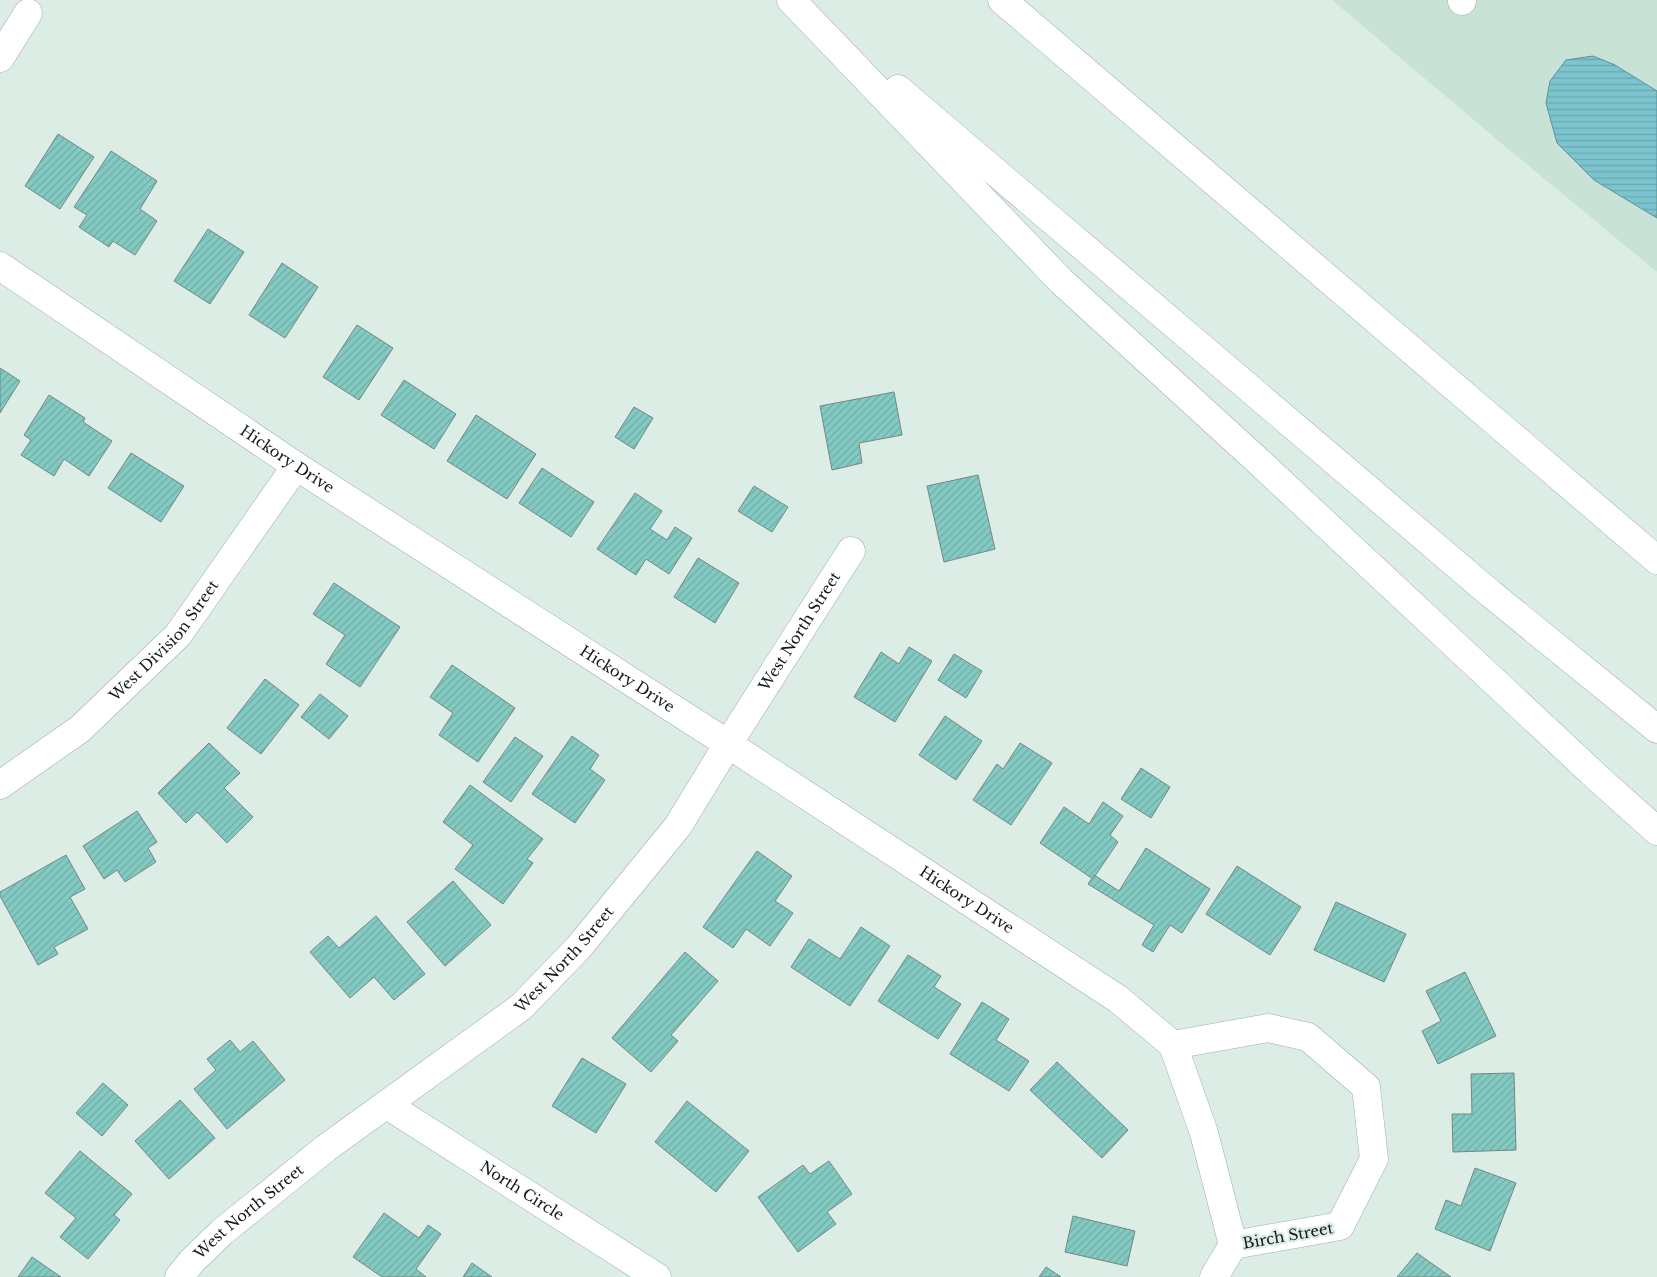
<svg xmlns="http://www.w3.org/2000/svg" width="1657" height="1277" font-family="'Libre Baskerville',serif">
<defs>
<pattern id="water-rules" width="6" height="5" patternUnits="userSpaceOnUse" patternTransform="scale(1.25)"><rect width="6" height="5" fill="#7cc4ce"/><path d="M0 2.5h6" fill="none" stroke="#6aa8b0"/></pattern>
<pattern id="building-hatch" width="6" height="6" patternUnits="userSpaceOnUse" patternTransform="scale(1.25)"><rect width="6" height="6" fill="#83cac2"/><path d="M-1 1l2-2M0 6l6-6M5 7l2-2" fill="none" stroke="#70ada6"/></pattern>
</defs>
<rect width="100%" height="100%" fill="#dcede5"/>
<!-- built -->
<polygon fill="#c9e2d6" points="1332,0 1657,0 1657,272 1507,148"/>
<!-- water -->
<polygon fill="url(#water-rules)" stroke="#5d9197" points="1593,56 1615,65 1657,91 1657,218 1594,180 1557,143 1546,103 1550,81 1566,60"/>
<!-- building -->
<g fill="url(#building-hatch)" stroke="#748683">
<polygon points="58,134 94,157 60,209 25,186"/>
<polygon points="111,151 157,181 140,209 157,221 135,255 113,241 109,247 79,227 87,215 74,207"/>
<polygon points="208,229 244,252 210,304 174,281"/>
<polygon points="282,263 318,287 285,338 249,315"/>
<polygon points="357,325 393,348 359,400 323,377"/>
<polygon points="0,368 20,381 0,413"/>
<polygon points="404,380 456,414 434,449 381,415"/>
<polygon points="894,392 902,435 859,443 862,463 832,470 820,406"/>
<polygon points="49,395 85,418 83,422 112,441 89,476 64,459 54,476 21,455 31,440 24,435"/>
<polygon points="634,407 653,418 634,449 615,437"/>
<polygon points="476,415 536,454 507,499 447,461"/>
<polygon points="131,453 184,486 161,522 108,488"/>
<polygon points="542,468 594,502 571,537 519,503"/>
<polygon points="978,475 995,549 944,562 927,486"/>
<polygon points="754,486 788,507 772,532 738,511"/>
<polygon points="635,493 662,511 650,529 667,540 675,527 692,538 669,574 646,559 636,575 597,549"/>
<polygon points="698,558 739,583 715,623 674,597"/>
<polygon points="334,583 400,627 360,687 326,664 345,635 313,614"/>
<polygon points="909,647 932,661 895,722 854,697 881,652 899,664"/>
<polygon points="954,654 982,671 966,698 938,680"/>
<polygon points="452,665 515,708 478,762 439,735 453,713 430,697"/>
<polygon points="265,679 299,705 261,754 227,728"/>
<polygon points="320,694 348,716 329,739 301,717"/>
<polygon points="945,716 982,741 956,780 919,755"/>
<polygon points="572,736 599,755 590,769 605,780 575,823 532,794"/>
<polygon points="515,737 543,756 511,802 483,782"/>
<polygon points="209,743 240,773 224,788 253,817 227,843 197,812 186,823 158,793"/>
<polygon points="1020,743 1052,763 1011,825 973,800 997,764 1003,769"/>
<polygon points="1141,768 1170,787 1151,818 1121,799"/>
<polygon points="470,785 543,839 527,859 533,863 503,904 455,869 473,845 443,822"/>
<polygon points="1103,802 1123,816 1110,835 1118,842 1093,879 1040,843 1064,807 1089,824"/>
<polygon points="137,811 157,842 148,848 156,862 125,882 117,870 104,879 83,846"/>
<polygon points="1146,848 1210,889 1182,933 1170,925 1153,952 1142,945 1154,925 1088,884 1094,875 1119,891"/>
<polygon points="757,851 792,876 775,901 793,913 770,946 746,929 733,948 703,927"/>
<polygon points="66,855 85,889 70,897 88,929 54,947 58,954 38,965 0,896 0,892"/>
<polygon points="1237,866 1301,907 1270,955 1206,914"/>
<polygon points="453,881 491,925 445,966 407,922"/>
<polygon points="1336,902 1406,934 1384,982 1314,950"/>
<polygon points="376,916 425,974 394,1000 374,977 350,998 310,952 328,936 339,948"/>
<polygon points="861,927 890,946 850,1006 791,967 809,939 840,959"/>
<polygon points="685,952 718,981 671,1035 678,1041 651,1072 612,1038"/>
<polygon points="908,955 941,976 934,987 961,1004 938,1039 878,1001"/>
<polygon points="1465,972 1496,1036 1438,1064 1422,1031 1441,1021 1426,991"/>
<polygon points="982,1002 1009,1019 996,1040 1029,1061 1009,1091 950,1054"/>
<polygon points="230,1040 240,1052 253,1041 285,1080 227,1129 194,1089 216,1070 207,1059"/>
<polygon points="582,1058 626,1084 596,1133 552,1106"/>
<polygon points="1057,1062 1128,1130 1102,1158 1030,1090"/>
<polygon points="1514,1073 1516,1150 1453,1152 1452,1114 1472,1114 1471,1074"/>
<polygon points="103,1083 128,1105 102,1136 76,1113"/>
<polygon points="180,1100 215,1138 169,1179 135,1141"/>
<polygon points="687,1101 749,1151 716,1192 655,1142"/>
<polygon points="80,1151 132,1194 114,1215 120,1220 88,1259 60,1237 76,1218 45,1193"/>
<polygon points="829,1161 852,1194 827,1212 836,1224 798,1252 758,1197 803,1165 810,1174"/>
<polygon points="1475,1168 1516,1183 1490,1251 1435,1229 1446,1200 1461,1206"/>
<polygon points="384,1213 419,1238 428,1225 441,1234 416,1269 426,1277 382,1277 353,1257"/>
<polygon points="1073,1216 1135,1231 1127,1266 1065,1252"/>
<polygon points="1417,1253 1451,1277 1397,1277"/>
<polygon points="32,1257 61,1277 18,1277"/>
<polygon points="472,1263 492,1277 463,1277"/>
<polygon points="1046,1267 1061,1277 1039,1277"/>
</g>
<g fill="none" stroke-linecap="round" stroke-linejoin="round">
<!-- minor casing -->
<g stroke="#9fafa7" stroke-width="29">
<g id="minor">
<polyline points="1462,1 1462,0"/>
<polyline points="0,58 28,13"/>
<path id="s1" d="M0,266L296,466L728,744L1118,999L1173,1045L1204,1133L1233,1245L1214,1277"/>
<path id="s2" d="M0,785L80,729L178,635L296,466"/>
<polyline points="1173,1045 1268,1028 1308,1037 1366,1087 1374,1159 1340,1226 1233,1245"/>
<path id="s3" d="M387,1105L657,1277"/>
<path id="s4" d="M179,1277L192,1261L222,1232L326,1148L521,1007L579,947L678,826L728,744L851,551"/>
</g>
</g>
<!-- motorway casing -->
<g stroke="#9fafa7" stroke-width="29">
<g id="motorway">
<polyline points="791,0 1061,281 1257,460 1601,781 1657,831"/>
<polyline points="1002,0 1657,560"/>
<polyline points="898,89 1491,594 1657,729"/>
</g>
</g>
<!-- minor -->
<use href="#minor" stroke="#fff" stroke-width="28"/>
<!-- motorway -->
<use href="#motorway" stroke="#fff" stroke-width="28"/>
</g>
<g text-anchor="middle" stroke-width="4.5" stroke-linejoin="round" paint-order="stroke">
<!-- street labels -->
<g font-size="15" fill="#151b18" stroke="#dcede5">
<text dy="5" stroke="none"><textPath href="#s1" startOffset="346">Hickory Drive</textPath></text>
<text dy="5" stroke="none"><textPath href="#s4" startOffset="906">West North Street</textPath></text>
<text dy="5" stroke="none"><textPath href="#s2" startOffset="220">West Division Street</textPath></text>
<text dy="5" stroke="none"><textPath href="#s1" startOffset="751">Hickory Drive</textPath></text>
<text dy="5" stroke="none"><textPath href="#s1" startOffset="1156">Hickory Drive</textPath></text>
<text dy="5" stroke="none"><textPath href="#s4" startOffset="501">West North Street</textPath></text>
<text dy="5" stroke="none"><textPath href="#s3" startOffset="160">North Circle</textPath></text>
<text dy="5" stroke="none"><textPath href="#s4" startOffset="96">West North Street</textPath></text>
<text transform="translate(1288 1236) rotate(-10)" y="5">Birch Street</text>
</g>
</g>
</svg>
